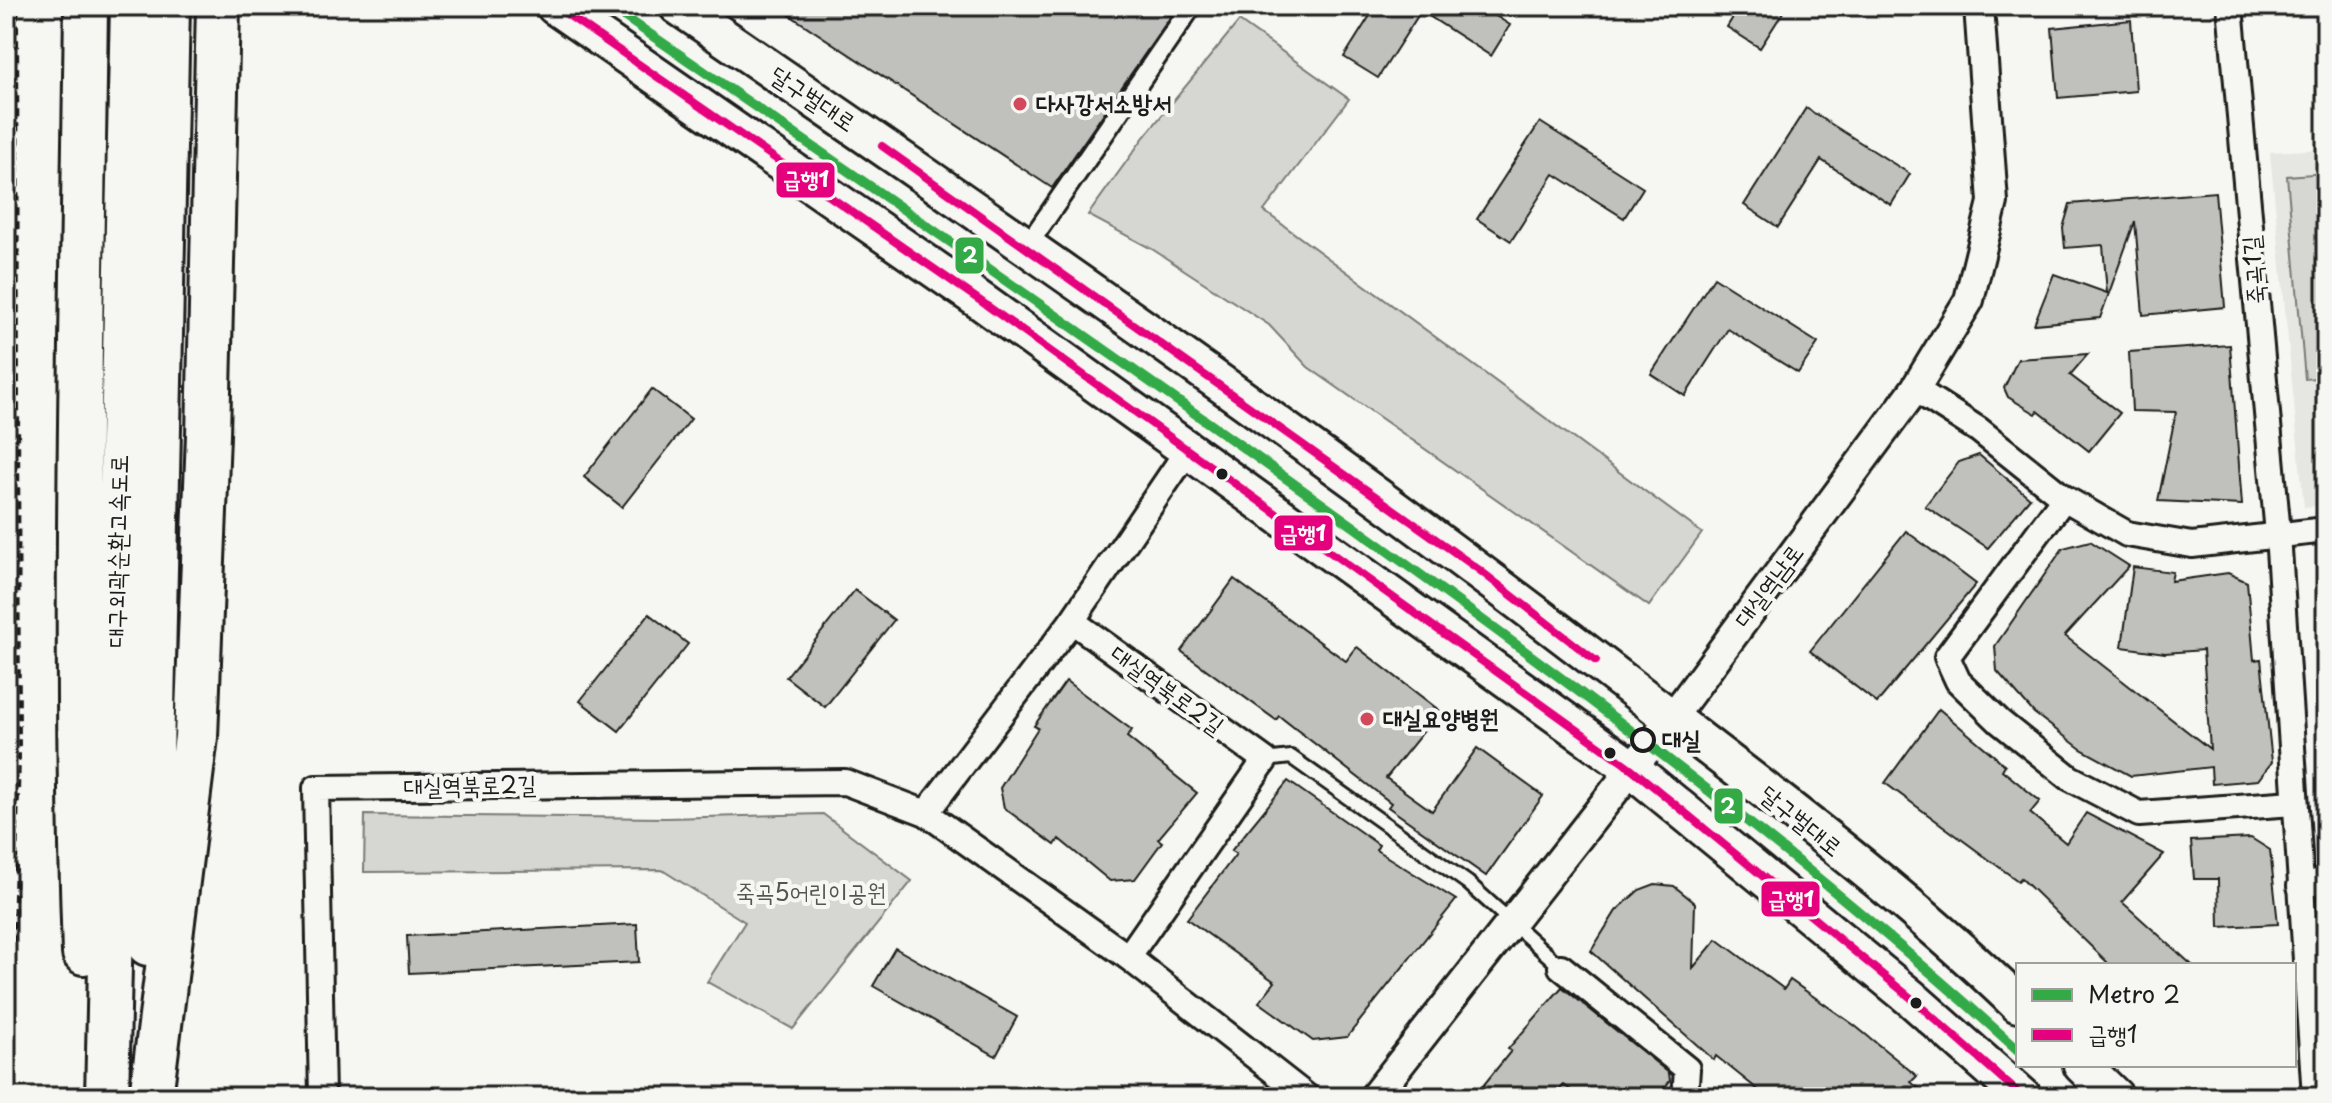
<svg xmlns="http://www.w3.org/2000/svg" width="2332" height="1103" font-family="'Playpen Sans','Poor Story',sans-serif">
<rect width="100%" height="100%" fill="#f6f6f2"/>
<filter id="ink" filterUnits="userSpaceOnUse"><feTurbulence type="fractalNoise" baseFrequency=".0125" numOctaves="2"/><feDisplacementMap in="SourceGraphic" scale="16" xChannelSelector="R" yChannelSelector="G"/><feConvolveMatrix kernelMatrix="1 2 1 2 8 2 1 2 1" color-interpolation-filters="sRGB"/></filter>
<g filter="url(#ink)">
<!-- built -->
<polygon fill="#e6e6e2" points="2326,149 2326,505 2304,507 2270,152"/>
<!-- green -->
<g fill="#d6d6d2" stroke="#797977" stroke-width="2">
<polygon points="1239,21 1349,99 1264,211 1702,533 1649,606 1308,367 1269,325 1152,249 1088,215 1144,137"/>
<polygon points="2326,173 2326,377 2305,379 2287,176"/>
<polygon points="823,814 912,881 793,1029 707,982 745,922 662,870 364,872 365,815 666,818"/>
</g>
<!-- building -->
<g fill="#c0c0bd" stroke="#1c1c1c" stroke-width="2">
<polygon points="776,6 1150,6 1171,16 1052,188"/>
<polygon points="1376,6 1480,6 1510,25 1491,56 1421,11 1378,78 1344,57"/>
<polygon points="1740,6 1787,6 1760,48 1727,27"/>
<polygon points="2131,20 2136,91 2058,98 2052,28"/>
<polygon points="1806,108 1910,174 1891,205 1821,160 1778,227 1744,205"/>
<polygon points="1540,122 1643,188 1624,218 1554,174 1511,241 1477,219"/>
<polygon points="2215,192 2225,307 2143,315 2135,221 2100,318 2034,324 2054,274 2107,293 2103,245 2065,248 2063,228 2070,204"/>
<polygon points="1714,277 1818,343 1798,373 1728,329 1685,396 1651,374"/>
<polygon points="2230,345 2242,505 2158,501 2176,412 2132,411 2129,352"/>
<polygon points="2088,354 2070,375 2120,413 2089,451 2038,411 2036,414 2008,397 2004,388 2018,359"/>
<polygon points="652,389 691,419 622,507 584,477"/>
<polygon points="1979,455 2030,498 1988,548 1925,506 1959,462"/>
<polygon points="1906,531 1976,584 1877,703 1810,651"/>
<polygon points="2090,541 2129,566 2065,636 2210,749 2203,650 2165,653 2122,647 2133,567 2173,572 2171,581 2228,573 2247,582 2254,660 2261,659 2272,762 2258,780 2212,784 2211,767 2131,776 2081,749 2034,713 1997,671 1995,646 2063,548"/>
<polygon points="1234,579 1346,661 1357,647 1440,711 1386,778 1432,811 1477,748 1543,796 1486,876 1388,807 1391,803 1279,716 1276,720 1181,651"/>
<polygon points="855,590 894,620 825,707 786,677"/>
<polygon points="649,614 688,644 619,731 580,701"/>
<polygon points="1066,681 1132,730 1127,737 1197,793 1158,839 1162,842 1135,879 1110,881 1059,839 1055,845 1004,808 1000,788 1038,728 1034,726"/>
<polygon points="1939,709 2005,765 2002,770 2040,801 2030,813 2066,843 2086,813 2164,854 2122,902 2192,965 2110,965 2021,878 2018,881 1885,783"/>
<polygon points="1288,781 1379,845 1376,850 1456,900 1347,1037 1313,1041 1259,1002 1275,982 1187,919 1236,854 1231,851"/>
<polygon points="2251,838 2270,850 2278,924 2219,927 2218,879 2194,879 2191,841"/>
<polygon points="1655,884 1674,886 1695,903 1693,968 1717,939 1784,989 1790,980 1854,1025 1917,1076 1911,1082 1929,1097 1767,1097 1716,1056 1714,1060 1591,951 1616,911 1639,890"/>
<polygon points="637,924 639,962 409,973 407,936"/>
<polygon points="895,948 1017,1017 996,1056 873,986"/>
<polygon points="1562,987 1669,1073 1670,1081 1657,1097 1580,1097 1564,1085 1552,1097 1474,1097 1511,1051 1508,1049"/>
</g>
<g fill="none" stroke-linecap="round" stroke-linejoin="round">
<!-- service casing -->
<g stroke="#1c1c1c" stroke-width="18">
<polyline id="service" points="1265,760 1291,757 1468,883 1561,967"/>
</g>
<!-- pedestrian casing -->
<g stroke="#1c1c1c" stroke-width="24">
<polyline id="pedestrian" points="1027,246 1192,6"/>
</g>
<!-- minor casing -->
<g stroke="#1c1c1c" stroke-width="30">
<g id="minor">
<polyline points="2230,6 2278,534 2315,1097"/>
<polyline points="1915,389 1979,430 2064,498 2127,534 2192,545 2326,530"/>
<polyline points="2064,498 1947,657 1958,681 2000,722 2070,778 2139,814 2294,803"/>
<polyline points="1072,621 1188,450"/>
<polyline points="926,813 1072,621 1265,760 1128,957"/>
<polyline points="2300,886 2326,880"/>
<polyline points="1561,967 1687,1069 1685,1097"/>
<polyline points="322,1097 316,788 845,782 926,813 1128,957 1307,1097"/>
</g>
</g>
<!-- tertiary casing -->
<g stroke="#1c1c1c" stroke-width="34">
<polyline id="tertiary" points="1374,1097 1671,719 1915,389 1969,300 1993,202 1979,6"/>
</g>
<!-- primary casing -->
<g stroke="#1c1c1c" stroke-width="42">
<g id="primary">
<polyline points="555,6 982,302 1632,769 1911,998 2023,1097"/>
<path d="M678,6C999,226 1320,447 1628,685C1760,787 1897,887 2018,1004"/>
<polyline points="2082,1065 2115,1097"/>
</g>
</g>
<!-- motorway casing -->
<g stroke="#1c1c1c" stroke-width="48">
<g id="motorway">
<polyline points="148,944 168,6"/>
<path d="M84,953C73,637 82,322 86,6"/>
<polyline points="107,1097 132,6"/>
<polyline points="151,1097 196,737 208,435 218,6"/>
</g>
</g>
<!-- path -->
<polyline stroke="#1c1c1c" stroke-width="4" stroke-dasharray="8 6" stroke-linecap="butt" points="9,1097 19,759 17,6"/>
<!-- service -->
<use href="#service" stroke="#f6f6f2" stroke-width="12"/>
<!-- pedestrian -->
<use href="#pedestrian" stroke="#f6f6f2" stroke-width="18"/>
<!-- minor -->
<use href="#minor" stroke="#f6f6f2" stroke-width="24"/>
<!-- tertiary -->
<use href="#tertiary" stroke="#f6f6f2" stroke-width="28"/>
<!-- primary -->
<use href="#primary" stroke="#f6f6f2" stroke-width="36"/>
<!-- motorway -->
<use href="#motorway" stroke="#f6f6f2" stroke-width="42"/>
<!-- bus-1 casing -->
<g stroke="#f6f6f2" stroke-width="14">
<g id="bus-1">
<polyline points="555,6 982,302 1632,769 1911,998 2023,1097"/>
<polyline points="882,146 1478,569 1596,661"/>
</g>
</g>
<!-- bus-1 -->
<use href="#bus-1" stroke="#e5007d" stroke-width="8"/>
<!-- metro-1 casing -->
<g stroke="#f6f6f2" stroke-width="16">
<path id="metro-1" d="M609,6C849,171 1088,336 1325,506C1564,677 1800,852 2018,1050"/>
</g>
<!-- metro-1 -->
<use href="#metro-1" stroke="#33aa46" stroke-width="10"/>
</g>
</g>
<!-- markers -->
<g fill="#d1495b" stroke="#f6f6f2" stroke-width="3">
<circle cx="1020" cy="104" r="8"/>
<circle cx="1367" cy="719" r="8"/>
</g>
<g fill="#1c1c1c" stroke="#f6f6f2" stroke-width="3">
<circle cx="1222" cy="474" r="7"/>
<circle cx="1610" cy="753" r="7"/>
<circle cx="1916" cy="1003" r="7"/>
</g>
<circle fill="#f6f6f2" stroke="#1c1c1c" stroke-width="4" cx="1643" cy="740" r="11"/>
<g text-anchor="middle" stroke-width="8" stroke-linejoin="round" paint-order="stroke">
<!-- street labels -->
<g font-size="24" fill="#1c1c1c" stroke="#f6f6f2">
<text transform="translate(813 99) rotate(34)" y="8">달구벌대로</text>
<text transform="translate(2254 270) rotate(-95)" y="8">죽곡1길</text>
<text transform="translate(118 551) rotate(-89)" y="8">대구외곽순환고속도로</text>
<text transform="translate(1769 586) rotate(-53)" y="8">대실역남로</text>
<text transform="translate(1167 690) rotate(36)" y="8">대실역북로2길</text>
<text transform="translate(470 786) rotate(-1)" y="8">대실역북로2길</text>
<text transform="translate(1801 821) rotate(39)" y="8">달구벌대로</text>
</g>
<!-- poi labels -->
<g font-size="24" font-weight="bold" fill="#1c1c1c" stroke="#f6f6f2" text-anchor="start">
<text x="1036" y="112">다사강서소방서</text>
<text x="1383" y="727">대실요양병원</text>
</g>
<!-- stop labels -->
<g font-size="24" font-weight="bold" fill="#1c1c1c" stroke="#f6f6f2" text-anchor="start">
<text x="1662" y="748">대실</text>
</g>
<!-- park labels -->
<g font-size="24" fill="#545453" stroke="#f6f6f2">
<text x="811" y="901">죽곡5어린이공원</text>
</g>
</g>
<g stroke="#f6f6f2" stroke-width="3">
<rect x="775" y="161" width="61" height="38" rx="8" fill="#e5007d"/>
<rect x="954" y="236" width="31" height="39" rx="8" fill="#33aa46"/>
<rect x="1273" y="514" width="61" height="38" rx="8" fill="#e5007d"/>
<rect x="1713" y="787" width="31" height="38" rx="8" fill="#33aa46"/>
<rect x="1760" y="880" width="61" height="38" rx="8" fill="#e5007d"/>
</g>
<g font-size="22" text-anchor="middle" font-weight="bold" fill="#fff">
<text x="806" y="187">급행1</text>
<text x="970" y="263">2</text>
<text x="1303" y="541">급행1</text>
<text x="1728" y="814">2</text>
<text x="1791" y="907">급행1</text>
</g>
<!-- margin -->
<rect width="2332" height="1103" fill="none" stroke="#f6f6f2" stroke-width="32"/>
<rect x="16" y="16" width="2300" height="1071" fill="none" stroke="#1c1c1c" stroke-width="3" filter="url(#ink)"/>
<!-- legend -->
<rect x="2016" y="963" width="280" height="104" fill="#f6f6f2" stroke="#9f9f9c" stroke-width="2"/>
<rect x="2032" y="989" width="40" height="12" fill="#33aa46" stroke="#9f9f9c" stroke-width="2"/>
<text x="2088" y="1003" font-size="24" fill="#1c1c1c">Metro 2</text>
<rect x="2032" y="1029" width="40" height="12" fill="#e5007d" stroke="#9f9f9c" stroke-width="2"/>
<text x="2088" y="1043" font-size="24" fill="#1c1c1c">급행1</text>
</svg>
